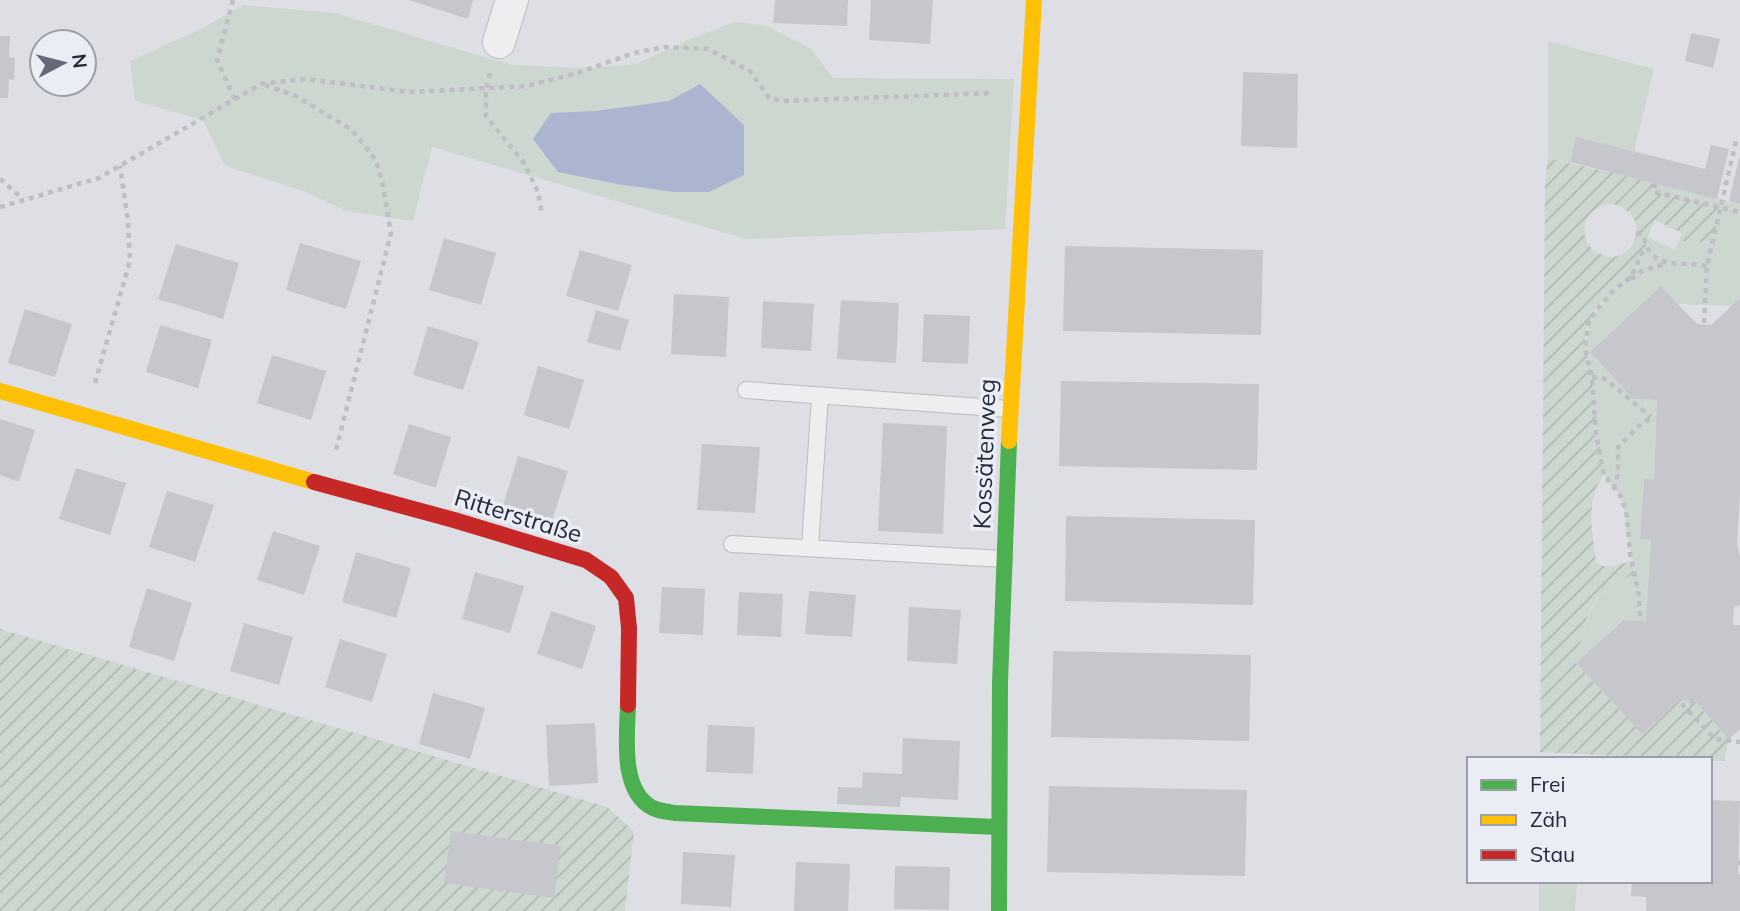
<svg xmlns="http://www.w3.org/2000/svg" width="1740" height="911" font-family="Mulish,sans-serif">
<defs>
<pattern id="garden-furrows" width="10" height="10" patternUnits="userSpaceOnUse" patternTransform="scale(1.75)"><rect width="10" height="10" fill="#ccd7cf"/><path d="M-1 1l2-2M0 10L10 0M9 11l2-2" fill="none" stroke="#afb9b3"/></pattern>
</defs>
<rect width="100%" height="100%" fill="#dedfe4"/>
<!-- green -->
<g fill="#ccd7cf">
<polygon points="243,5 335,13 512,65 588,68 636,64 688,40 734,22 765,25 810,48 833,78 1014,79 1005,229 746,239 432,147 413,221 346,211 304,191 225,166 203,120 135,101 130,61 199,30"/>
<polygon points="1548,41 1654,69 1634,152 1576,138 1570,162 1548,158"/>
<path d="M1655,183L1740,204V298L1731,306L1678,304L1661,286L1590,352L1633,399L1657,400L1654,480H1644L1640,539L1651,540L1646,621L1622,620L1576,663C1582,639 1586,608 1605,590C1612,583 1625,579 1634,574L1622,498L1604,475L1596,434L1592,377L1585,348L1589,320L1612,292L1631,277L1639,262L1647,237L1675,250L1679,241L1712,243L1654,192Z"/>
<polygon points="1539,881 1577,881 1575,911 1539,911"/>
</g>
<!-- garden -->
<g fill="url(#garden-furrows)" fill-rule="evenodd">
<path d="M1548,158L1655,183L1654,192L1720,207L1712,243L1679,241L1682,233L1655,220C1646,238 1644,258 1632,275C1627,282 1618,285 1612,292C1604,300 1593,311 1589,321C1579,341 1590,360 1592,379C1595,412 1598,443 1604,475C1585,499 1592,532 1596,561C1605,572 1619,564 1631,561L1634,574C1626,578 1617,582 1609,587C1586,601 1582,639 1576,663L1642,734L1679,700H1694L1729,739L1724,761L1540,752L1545,184ZM1613,204C1657,216 1632,271 1598,253C1591,250 1587,243 1585,236C1581,217 1596,205 1613,204Z"/>
<polygon points="0,629 607,807 634,831 625,911 0,911"/>
</g>
<!-- water -->
<polygon fill="#acb5cf" points="700,84 744,125 744,175 709,192 674,192 617,184 558,172 533,139 551,113 596,111 669,101"/>
<!-- building -->
<g fill="#c6c7cc">
<polygon points="409,0 473,0 468,19"/>
<polygon points="775,0 848,0 847,26 773,23"/>
<polygon points="871,0 933,0 930,44 869,40"/>
<polygon points="1691,33 1720,39 1713,68 1685,61"/>
<polygon points="0,36 10,36 9,57 15,58 14,80 9,79 8,98 0,98"/>
<polygon points="1243,72 1298,74 1297,148 1241,146"/>
<polygon points="1576,137 1705,169 1711,145 1729,149 1717,199 1570,162"/>
<polygon points="1739,158 1740,158 1740,204 1729,201"/>
<polygon points="444,238 496,253 481,305 429,290"/>
<polygon points="300,243 361,261 346,309 286,290"/>
<polygon points="176,244 239,263 223,319 158,299"/>
<polygon points="1065,246 1263,250 1261,335 1063,331"/>
<polygon points="580,250 632,265 618,311 566,296"/>
<polygon points="1661,286 1697,324 1711,325 1740,298 1740,494 1737,544 1740,556 1740,605 1734,607 1733,625 1740,625 1740,729 1729,739 1694,700 1679,700 1642,734 1576,663 1623,620 1646,621 1651,540 1640,539 1644,479 1654,480 1657,400 1633,399 1590,352"/>
<polygon points="674,294 729,297 726,357 671,354"/>
<polygon points="841,300 899,303 896,363 837,359"/>
<polygon points="763,301 814,304 811,351 761,348"/>
<polygon points="25,309 72,324 55,377 8,363"/>
<polygon points="596,310 629,320 620,351 587,342"/>
<polygon points="924,314 970,316 968,364 922,362"/>
<polygon points="160,325 212,340 198,388 146,372"/>
<polygon points="428,326 479,342 463,390 413,375"/>
<polygon points="272,355 326,371 311,420 257,403"/>
<polygon points="538,366 584,380 569,429 524,415"/>
<polygon points="1061,381 1259,384 1257,470 1059,466"/>
<polygon points="0,419 35,430 19,482 0,475"/>
<polygon points="883,423 947,426 943,534 878,531"/>
<polygon points="409,424 451,437 436,488 393,474"/>
<polygon points="702,444 760,447 755,513 697,510"/>
<polygon points="518,456 568,471 551,524 502,509"/>
<polygon points="76,468 126,483 110,535 59,519"/>
<polygon points="167,491 214,505 195,562 149,547"/>
<polygon points="1066,516 1255,520 1253,605 1065,601"/>
<polygon points="273,531 320,546 304,595 257,580"/>
<polygon points="356,552 411,568 396,618 342,602"/>
<polygon points="475,572 524,586 510,633 462,619"/>
<polygon points="662,587 705,589 703,635 659,633"/>
<polygon points="147,588 192,603 174,661 129,647"/>
<polygon points="809,591 856,595 852,637 805,634"/>
<polygon points="739,592 783,594 781,637 737,635"/>
<polygon points="909,607 961,610 957,664 907,661"/>
<polygon points="551,611 596,626 582,669 537,654"/>
<polygon points="244,623 293,637 279,685 230,671"/>
<polygon points="340,639 387,654 372,702 325,687"/>
<polygon points="1053,651 1251,655 1249,741 1051,737"/>
<polygon points="433,693 485,708 470,759 419,744"/>
<polygon points="595,723 598,783 549,786 546,725"/>
<polygon points="708,725 755,727 753,774 706,772"/>
<polygon points="903,738 960,741 958,800 901,797 900,807 837,804 838,787 862,788 863,772 902,774"/>
<polygon points="1049,786 1247,790 1245,876 1047,872"/>
<polygon points="1710,800 1740,801 1738,874 1740,874 1740,911 1646,911 1646,897 1631,896 1632,881 1710,881"/>
<polygon points="451,831 561,846 554,898 444,883"/>
<polygon points="683,852 735,855 731,907 681,904"/>
<polygon points="796,862 850,864 848,911 794,911"/>
<polygon points="895,866 950,867 949,910 894,909"/>
</g>
<g fill="none" stroke-linecap="round" stroke-linejoin="round">
<!-- lane casing -->
<g stroke="#bbbcc0" stroke-width="18">
<g id="lane">
<polyline points="746,390 1009,409"/>
<polyline points="732,544 1004,559"/>
<polyline points="810,547 820,396"/>
</g>
</g>
<!-- street casing -->
<g stroke="#bbbcc0" stroke-width="34">
<polyline id="street" points="499,42 512,0"/>
</g>
<!-- path -->
<g stroke="#bebec4" stroke-width="4.5" stroke-dasharray="5 5" stroke-linecap="butt">
<polyline points="233,0 217,60 235,100"/>
<polyline points="490,73 486,89 486,116 524,163 538,192 542,215"/>
<polyline points="265,85 296,96 352,130 376,160 383,186 391,233 336,450"/>
<polyline points="0,179 23,199"/>
<polyline points="1655,183 1654,192 1740,212"/>
<polyline points="0,207 99,178 261,84 305,79 409,92 527,86 577,73 634,53 665,47 708,49 750,71 769,98 782,101 993,93"/>
<path d="M1637,232L1644,236C1649,271 1681,261 1707,266"/>
<polyline points="1631,279 1642,271 1664,264"/>
<polyline points="1704,323 1707,266 1737,137"/>
<polyline points="1592,377 1603,378 1608,381 1651,417"/>
<polyline points="95,383 130,261 128,221 120,166"/>
<polyline points="1614,489 1618,474 1618,447 1639,426 1652,417"/>
<polyline points="1640,616 1639,595 1630,554 1627,517 1622,498 1604,475 1596,434 1592,377 1585,348 1589,320 1612,292 1631,277 1645,246"/>
<polyline points="1694,700 1683,705 1715,739 1740,742"/>
<polyline points="1738,863 1740,863"/>
</g>
<!-- lane -->
<use href="#lane" stroke="#eeeef1" stroke-width="16"/>
<!-- street -->
<use href="#street" stroke="#eeeef1" stroke-width="32"/>
<!-- fast -->
<g stroke="#4caf50" stroke-width="16">
<path d="M628,705C627,736 620,792 653,808C659,811 668,812 675,813L997,827"/>
<polyline points="999,911 1000,683 1009,441"/>
</g>
<!-- slow -->
<g stroke="#ffc107" stroke-width="16">
<polyline points="0,391 314,482"/>
<polyline points="1009,441 1034,0"/>
</g>
<!-- jam -->
<polyline stroke="#c62828" stroke-width="16" points="314,482 454,520 586,560 611,577 626,598 629,628 628,705"/>
</g>
<g text-anchor="middle" stroke-width="7" stroke-linejoin="round" paint-order="stroke">
<!-- street labels -->
<g font-size="24" fill="#26293c" stroke="#ebedf4">
<text transform="translate(985 454) rotate(-88)" y="8">Kossätenweg</text>
<text transform="translate(518 516) rotate(17)" y="8">Ritterstraße</text>
</g>
</g>
<!-- legend -->
<rect x="1467" y="757" width="245" height="126" fill="#ebedf4" stroke="#9c9faa" stroke-width="2"/>
<rect x="1481" y="780" width="35" height="10" fill="#4caf50" stroke="#9c9faa" stroke-width="2"/>
<text x="1530" y="792" font-size="21" fill="#26293c">Frei</text>
<rect x="1481" y="815" width="35" height="10" fill="#ffc107" stroke="#9c9faa" stroke-width="2"/>
<text x="1530" y="827" font-size="21" fill="#26293c">Zäh</text>
<rect x="1481" y="850" width="35" height="10" fill="#c62828" stroke="#9c9faa" stroke-width="2"/>
<text x="1530" y="862" font-size="21" fill="#26293c">Stau</text>
<!-- north arrow -->
<g transform="translate(63 63) rotate(83)"><circle r="33" fill="#ebedf4" stroke="#9c9faa" stroke-width="2"/>
<path d="M0-5L12 26L0 18L-12 26Z" fill="#666977"/>
<text y="-10" font-size="19" font-weight="bold" text-anchor="middle" fill="#26293c">N</text>
</g>
</svg>
